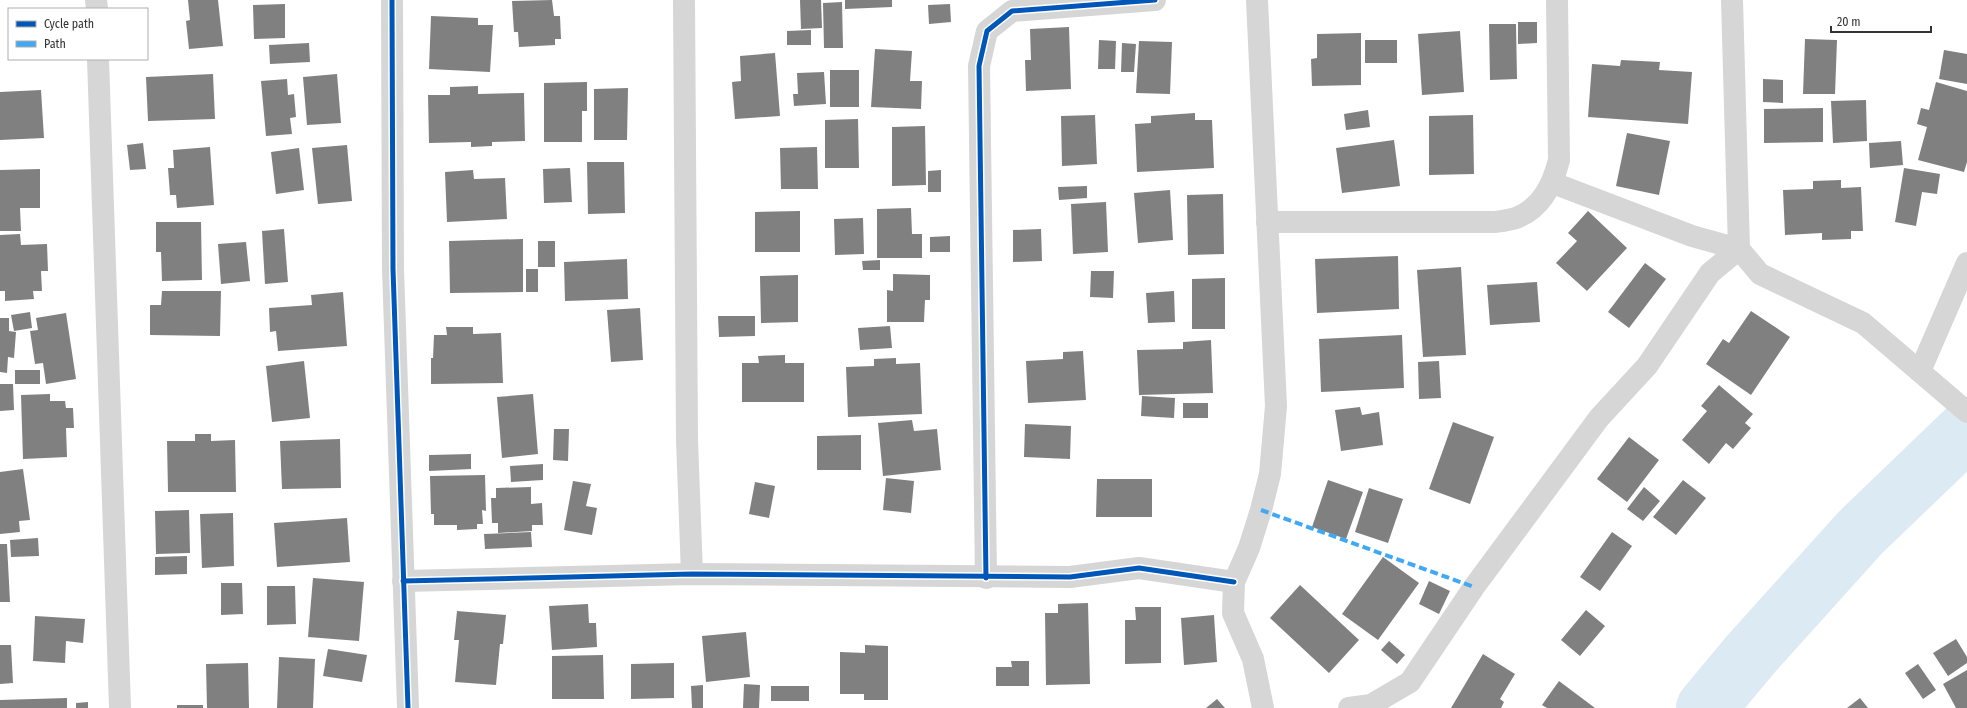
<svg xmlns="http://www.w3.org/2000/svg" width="1967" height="708" font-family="'Fira Sans Condensed',sans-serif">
<rect width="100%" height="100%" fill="#fff"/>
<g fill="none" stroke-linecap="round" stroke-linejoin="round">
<!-- river -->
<polyline stroke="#dcebf3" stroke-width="60" points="1706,708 1751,654 1860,533 1967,430"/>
</g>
<!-- building -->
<g fill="#808080">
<polygon points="188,0 218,0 223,46 189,49 186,21 190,20"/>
<polygon points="552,0 554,16 560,16 561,39 555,39 555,45 519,47 518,32 514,32 512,1"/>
<polygon points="800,0 821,0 822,28 801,29"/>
<polygon points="845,0 892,0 892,7 845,9"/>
<polygon points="842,2 843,48 824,48 823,3"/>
<polygon points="285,4 285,38 254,39 253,5"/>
<polygon points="950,4 951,22 929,24 928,5"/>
<polygon points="431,16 478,18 478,25 493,25 490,72 429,69"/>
<polygon points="1518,22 1537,22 1537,43 1518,44"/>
<polygon points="1489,24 1516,24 1517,79 1490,80"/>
<polygon points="1069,27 1071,89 1026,91 1025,60 1031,60 1030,29"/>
<polygon points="811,30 811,45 787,45 787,31"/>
<polygon points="1460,31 1464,92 1422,95 1418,34"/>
<polygon points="1361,33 1361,85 1312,86 1311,59 1317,58 1317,34"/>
<polygon points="1805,39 1837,40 1835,94 1803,94"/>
<polygon points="1099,40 1116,41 1115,69 1098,69"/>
<rect x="1365" y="40" width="32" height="23"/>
<polygon points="1139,41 1172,42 1170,94 1136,93"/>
<polygon points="309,43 310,62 270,64 269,45"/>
<polygon points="1122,43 1136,44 1134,72 1121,72"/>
<polygon points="875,49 912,51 910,81 922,81 921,109 871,107"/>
<polygon points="1944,50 1967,54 1967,84 1939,79"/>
<polygon points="775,53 780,116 735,119 732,82 741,81 740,56"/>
<polygon points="1621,60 1660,62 1659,70 1692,72 1688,124 1588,117 1592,64 1620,66"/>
<rect x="830" y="70" width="29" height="37"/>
<polygon points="824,72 826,104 794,106 793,94 798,94 797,73"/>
<polygon points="213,74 215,119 148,121 146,77"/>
<polygon points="337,74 341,123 307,125 303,77"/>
<polygon points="287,79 288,95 294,94 296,117 290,118 292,134 266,136 261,81"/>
<polygon points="1763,79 1783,80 1783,103 1763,102"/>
<polygon points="587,82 587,111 582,111 582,142 544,142 544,83"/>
<polygon points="1936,82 1967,91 1967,162 1964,172 1918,160 1927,127 1917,124 1921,108 1929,110"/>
<polygon points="478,86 478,94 524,93 525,141 492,142 492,146 471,147 471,142 429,143 428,95 450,95 450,87"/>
<polygon points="628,88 627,140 594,140 594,89"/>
<polygon points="41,90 44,138 0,140 0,92"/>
<polygon points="1866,100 1867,141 1833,143 1831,101"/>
<polygon points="1823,108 1823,142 1764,143 1764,109"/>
<polygon points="1368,110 1370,127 1346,130 1344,114"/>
<polygon points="1195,113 1195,120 1212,120 1214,168 1137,172 1135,124 1151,123 1151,116"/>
<polygon points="1095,115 1097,164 1062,166 1061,116"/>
<polygon points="1473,115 1474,174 1429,175 1429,116"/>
<polygon points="858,119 859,168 825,168 825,120"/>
<polygon points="925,126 926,185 892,186 892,127"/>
<polygon points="1627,133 1670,141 1659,195 1616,186"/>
<polygon points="1394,140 1400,186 1342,193 1336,148"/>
<polygon points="1901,141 1903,165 1870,168 1869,143"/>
<polygon points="143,143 146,169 130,170 127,145"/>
<polygon points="347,145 352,201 318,204 312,148"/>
<polygon points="210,147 214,205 177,208 176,195 170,195 168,168 174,168 173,150"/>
<polygon points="817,147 818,189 781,189 780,148"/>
<polygon points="299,148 304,190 276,194 271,152"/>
<polygon points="587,162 624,162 625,213 588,214"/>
<polygon points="570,168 572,202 544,203 543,169"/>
<polygon points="1904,168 1940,174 1937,194 1922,192 1916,226 1895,222"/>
<polygon points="40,169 40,208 20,208 21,231 0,231 0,170"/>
<polygon points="473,170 474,179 505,178 507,219 447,222 445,172"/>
<polygon points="941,170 941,192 928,192 928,171"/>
<polygon points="1841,180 1841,188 1861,187 1863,231 1851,231 1851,239 1822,240 1822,233 1785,235 1783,190 1813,189 1813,181"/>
<polygon points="1087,186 1087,198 1059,200 1058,187"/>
<polygon points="1170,190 1173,240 1138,243 1134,193"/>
<polygon points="1223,194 1224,254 1188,255 1187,195"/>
<polygon points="1106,202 1108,252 1073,254 1071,204"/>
<polygon points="911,208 912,234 922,234 922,258 877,258 877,209"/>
<polygon points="800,211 800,252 755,252 755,212"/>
<polygon points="1588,211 1627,248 1587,291 1556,263 1577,241 1568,233"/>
<polygon points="863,218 864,254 835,255 834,219"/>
<polygon points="156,222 201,222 202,280 162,281 161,252 156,252"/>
<polygon points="284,229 288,282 265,284 262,231"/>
<polygon points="1041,229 1042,261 1013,262 1013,230"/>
<polygon points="20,234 21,245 47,244 48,271 41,271 42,291 33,291 34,299 5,301 5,291 0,291 0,235"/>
<polygon points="950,236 950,252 930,252 930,237"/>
<polygon points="523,239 523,292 450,293 449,241"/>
<rect x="538" y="241" width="17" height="26"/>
<polygon points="246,242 250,281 221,284 218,244"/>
<polygon points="1398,256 1399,309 1317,313 1315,259"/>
<polygon points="627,259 628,299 565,301 564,262"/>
<polygon points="880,260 880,270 863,270 862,261"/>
<polygon points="1645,263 1666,279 1629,328 1608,312"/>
<polygon points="1461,267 1466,355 1423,357 1417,270"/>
<rect x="526" y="269" width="12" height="23"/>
<polygon points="1091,271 1114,271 1113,298 1090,297"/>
<polygon points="893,274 930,275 930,300 925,300 924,322 887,322 887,290 893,291"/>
<polygon points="798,275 798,322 761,323 760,276"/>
<polygon points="1225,278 1225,329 1192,329 1192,279"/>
<polygon points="1537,282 1540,322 1490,325 1487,285"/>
<polygon points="162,291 221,291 220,336 150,335 150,305 161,305"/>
<polygon points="1174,291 1175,322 1148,323 1146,293"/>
<polygon points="343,292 347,346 278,351 276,331 270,332 269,308 312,305 311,295"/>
<polygon points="640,308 643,360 611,362 607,310"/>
<polygon points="1751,311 1790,337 1751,395 1706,364 1723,339 1729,343"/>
<polygon points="30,312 32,328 14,331 11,315"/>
<polygon points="66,313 76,379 46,384 43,363 35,364 30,331 38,330 36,318"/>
<polygon points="718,316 755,316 755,336 719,337"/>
<polygon points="0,318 9,318 9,331 16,332 14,358 8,357 7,373 0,372"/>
<polygon points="890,326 892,348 860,350 858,328"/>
<polygon points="446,327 473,327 473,334 501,333 503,383 431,384 431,358 433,358 434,335 447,335"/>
<polygon points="1402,335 1404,388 1321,392 1319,339"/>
<polygon points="1211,340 1213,393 1139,395 1137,350 1183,349 1183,342"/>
<polygon points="1083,351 1086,400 1028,403 1026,361 1063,359 1063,352"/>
<polygon points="785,355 785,363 804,363 804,402 742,402 742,363 759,363 758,356"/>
<polygon points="896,358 896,364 920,363 922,414 848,417 846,367 874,366 874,359"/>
<polygon points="304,361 310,418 272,422 266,366"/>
<polygon points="1439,361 1441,398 1419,399 1418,362"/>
<rect x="15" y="370" width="25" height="14"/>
<polygon points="0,384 13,384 14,410 0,411"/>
<polygon points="1719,385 1753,414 1745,423 1751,428 1733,449 1726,443 1709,464 1682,440 1707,411 1701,406"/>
<polygon points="50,394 50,401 65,401 66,408 73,408 74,428 66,428 67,457 23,459 21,395"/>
<polygon points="533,394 538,454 502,458 497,397"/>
<polygon points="1142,396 1175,398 1174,418 1141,416"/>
<rect x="1183" y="403" width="25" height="15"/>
<polygon points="1360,407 1362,415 1379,412 1383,445 1341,451 1335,410"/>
<polygon points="912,420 914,431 937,429 941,470 883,476 878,423"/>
<polygon points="1453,422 1494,437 1470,504 1429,489"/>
<polygon points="1025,424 1071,426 1070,459 1024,457"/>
<polygon points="554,429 569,429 568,461 553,460"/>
<polygon points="195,434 211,434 211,441 235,440 236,492 168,492 167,441 195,441"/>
<polygon points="861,435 861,470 817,470 817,436"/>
<polygon points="1629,437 1659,460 1627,502 1597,479"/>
<polygon points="340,439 341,488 282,489 280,441"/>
<polygon points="471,454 471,469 429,471 429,455"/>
<polygon points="543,464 543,480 511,482 510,466"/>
<polygon points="23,469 30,520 19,521 20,532 0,534 0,472"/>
<polygon points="485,475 486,511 482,510 483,524 477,524 477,529 457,530 457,525 434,525 434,514 431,514 430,476"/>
<polygon points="886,478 914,481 911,513 883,510"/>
<polygon points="1097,479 1152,479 1152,517 1096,517"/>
<polygon points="1328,480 1363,492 1346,539 1312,527"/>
<polygon points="1683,480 1706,498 1676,535 1653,517"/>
<polygon points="573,481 591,484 586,506 597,508 592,535 564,530"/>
<polygon points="755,482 775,486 769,518 749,514"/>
<polygon points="531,487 531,504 542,503 543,525 532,525 532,531 498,533 498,523 492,523 491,498 496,498 496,488"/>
<polygon points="1644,487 1660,501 1643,521 1627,509"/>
<polygon points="1369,488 1403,499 1388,543 1355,532"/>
<polygon points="189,510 190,553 156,554 155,511"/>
<polygon points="233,513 234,566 202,568 200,514"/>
<polygon points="347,518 350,562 277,567 274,523"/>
<polygon points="531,532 532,547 485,549 484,534"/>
<polygon points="1612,532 1632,546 1600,591 1580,577"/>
<polygon points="38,538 39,556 11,557 10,540"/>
<polygon points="0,544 7,544 10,602 0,602"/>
<polygon points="187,556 187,574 155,575 155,557"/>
<polygon points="1383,557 1419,583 1378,640 1342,614"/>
<polygon points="313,578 364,582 359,641 308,637"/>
<polygon points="1429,581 1450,591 1439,614 1419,604"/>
<polygon points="221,583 242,583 243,614 221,615"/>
<polygon points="1300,585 1359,640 1329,673 1270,618"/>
<polygon points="267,586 295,586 296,624 267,625"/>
<polygon points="1088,603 1090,684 1046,685 1045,613 1058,613 1058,604"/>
<polygon points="588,604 589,623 596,623 597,647 552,650 549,606"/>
<polygon points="1135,607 1161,607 1161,663 1125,664 1125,620 1136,620"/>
<polygon points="1586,610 1605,626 1580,656 1561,640"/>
<polygon points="457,611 506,615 503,644 500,644 496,685 455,682 459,640 454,640"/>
<polygon points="1214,615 1217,662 1184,665 1181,618"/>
<polygon points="35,616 85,619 83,643 66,641 65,663 33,661"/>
<polygon points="746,632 750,677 706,682 702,636"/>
<polygon points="1956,639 1967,657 1967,663 1948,676 1933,653"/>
<polygon points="1389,641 1405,655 1397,664 1381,650"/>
<polygon points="0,645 11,645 13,683 0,684"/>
<polygon points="865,645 888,646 888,700 864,700 864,694 840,694 840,652 865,653"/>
<polygon points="328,649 367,655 362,682 323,676"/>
<polygon points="1483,654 1515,674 1500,699 1504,702 1501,708 1451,708"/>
<polygon points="603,655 604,699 552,699 552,656"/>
<polygon points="279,657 315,659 313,708 277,708"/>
<polygon points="1011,661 1029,661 1029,686 996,686 996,667 1012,667"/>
<polygon points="248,663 249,708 207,708 206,664"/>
<polygon points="674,663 674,698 631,699 631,664"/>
<polygon points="1918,664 1936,690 1923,699 1905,673"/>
<polygon points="1967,670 1967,708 1956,708 1943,684"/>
<polygon points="1559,681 1595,708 1547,708 1542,705"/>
<polygon points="744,684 760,685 759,708 743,708"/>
<polygon points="703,685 703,708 692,708 691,686"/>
<rect x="771" y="686" width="38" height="15"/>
<polygon points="67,698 67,708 0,708 0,700"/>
<polygon points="1860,698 1868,708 1847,708"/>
<polygon points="1217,699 1225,708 1206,708"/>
<polygon points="88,702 88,708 76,708 76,703"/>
<rect x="177" y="705" width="26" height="3"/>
</g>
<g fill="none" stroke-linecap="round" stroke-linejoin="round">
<!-- minor -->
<g stroke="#d6d6d6" stroke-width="22">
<polyline points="96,0 97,9"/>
<polyline points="392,0 393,269 408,708"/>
<polyline points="684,0 687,440 692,574"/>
<polyline points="1257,0 1276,406 1270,474 1261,510 1249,548 1234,582 1233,613 1253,659 1263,708"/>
<polyline points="1732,0 1739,249 1760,274 1863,323 1967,412"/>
<polyline points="98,59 120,708"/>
<polyline points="1553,183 1692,236 1739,249"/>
<path d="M1267,222H1495C1502,221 1510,220 1516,218C1542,208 1553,184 1559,160L1557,0"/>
<polyline points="1920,371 1967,263"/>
<polyline points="986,578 979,66 987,31 1012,11 1155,0"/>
<polyline points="403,581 692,574 1070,577 1139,568 1234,582"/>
<polyline points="1349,708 1371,705 1410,682 1474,587 1599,418 1647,366 1710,273 1739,249"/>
</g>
<!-- quiet -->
<polyline stroke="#3fa9f5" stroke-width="4" stroke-dasharray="8 4" stroke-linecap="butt" points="1261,510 1474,587"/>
<!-- cycleway casing -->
<g stroke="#fff" stroke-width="8">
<g id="cycleway">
<polyline points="392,0 393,269 408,708"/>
<polyline points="986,578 979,66 987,31 1012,11 1155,0"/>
<polyline points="403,581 692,574 1070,577 1139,568 1234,582"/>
</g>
</g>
<!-- cycleway -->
<use href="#cycleway" stroke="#0057b8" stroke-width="5"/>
</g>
<!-- legend -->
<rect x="8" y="8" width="140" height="52" fill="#ffffff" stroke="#adadad"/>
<rect x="16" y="21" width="20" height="6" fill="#0057b8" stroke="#adadad"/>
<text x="44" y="28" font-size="12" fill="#323232">Cycle path</text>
<rect x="16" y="41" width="20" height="6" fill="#3fa9f5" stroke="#adadad"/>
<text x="44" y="48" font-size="12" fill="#323232">Path</text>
<!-- scale -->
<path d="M1831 26v6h100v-6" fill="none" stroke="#323232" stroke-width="2"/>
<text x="1837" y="26" font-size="12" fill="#323232" stroke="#ffffff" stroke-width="3" paint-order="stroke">20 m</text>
</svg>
